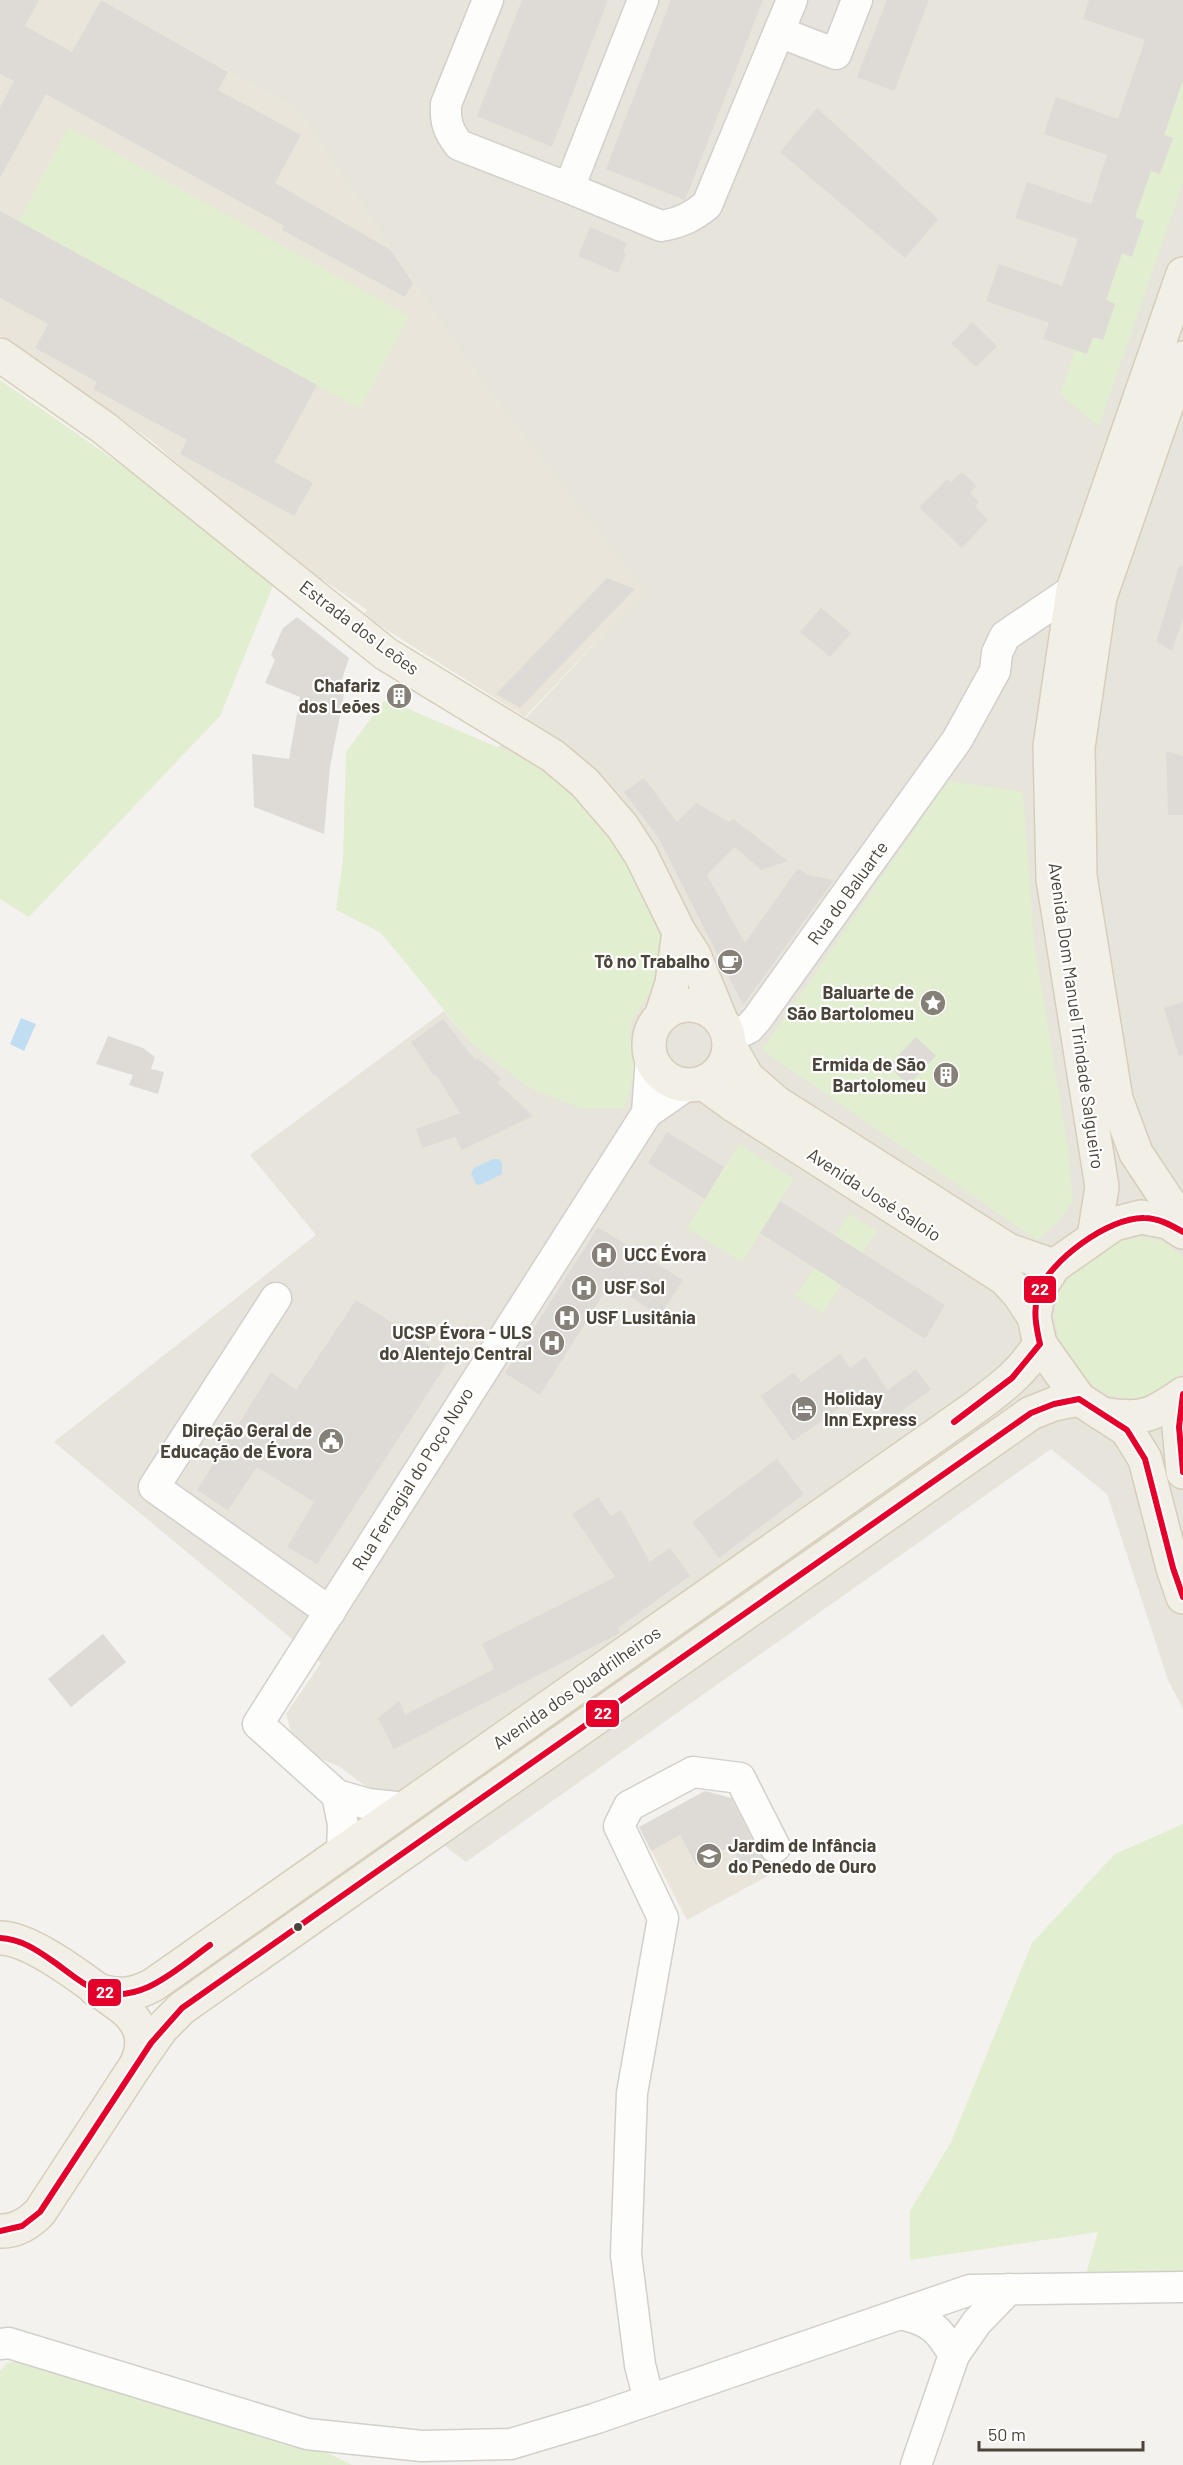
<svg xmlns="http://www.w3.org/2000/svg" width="1183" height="2465" font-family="Barlow,sans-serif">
<rect width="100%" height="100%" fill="#f4f2ee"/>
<!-- residential -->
<polygon fill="#e7e4dc" points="101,0 1183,0 1183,1709 1168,1680 1107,1494 1051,1449 466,1862 340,1767 312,1755 293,1739 286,1714 321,1663 54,1442 316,1235 250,1155 444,1011 472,1044 635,1068 629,1039 632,1020 653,987 546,768 498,748 643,592 471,368 298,111"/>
<!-- education -->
<g fill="#eae5da">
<polygon points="0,0 101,0 298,111 471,368 644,592 525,717 363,615 367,610 323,580 319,585 148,438 0,335"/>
<polygon points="705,1791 733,1799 773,1873 687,1920 639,1827"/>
</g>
<!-- green -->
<g fill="#e1eecf">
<polygon points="1183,80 1183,183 1099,427 1060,394 1075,350 1087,354 1093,337 1103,340 1115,304 1106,300 1122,253 1131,257 1135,217 1151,171 1173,138 1164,135"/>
<polygon points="69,127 409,316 360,409 18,221"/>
<polygon points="0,380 123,466 273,586 220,716 29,917 0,899"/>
<polygon points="384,701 399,705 546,768 605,826 637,873 660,938 653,987 632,1020 629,1039 635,1068 625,1108 581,1108 531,1089 472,1044 381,933 336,910 343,859 346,752"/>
<polygon points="948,781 1023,792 1034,941 1068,1150 1073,1201 1056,1224 1037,1240 762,1050"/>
<polygon points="739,1144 794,1179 742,1262 687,1228"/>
<polygon points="849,1214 877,1231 823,1313 796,1296"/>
<polygon points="1140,1237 1162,1241 1183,1256 1183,1373 1153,1394 1131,1399 1109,1395 1089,1383 1059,1339 1054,1317 1058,1295 1069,1276 1118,1242"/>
<polygon points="1183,1824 1183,2277 1084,2281 1098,2232 910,2260 910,2211 951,2142 1032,1943 1115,1854"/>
<polygon points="22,2361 301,2440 352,2465 0,2465 0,2371 7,2363"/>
</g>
<!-- parking -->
<g fill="#e6e3df">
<polygon points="801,0 847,0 833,36 793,20"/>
<polygon points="976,1464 981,1470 260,1976 255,1970"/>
</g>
<!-- water -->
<g fill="#c0ddf1">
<polygon points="21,1018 36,1024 24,1051 10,1044"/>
<polygon points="493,1159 499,1159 502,1163 502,1174 480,1185 476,1184 471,1174 474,1168"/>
</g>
<!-- building -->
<g fill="#dedbd6">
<polygon points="0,0 39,0 25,26 72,52 101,0 228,72 218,90 301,135 275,183 391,250 413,283 405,297 282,230 284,226 46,94 0,178 0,107 14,81 0,74"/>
<polygon points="522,0 608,0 552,147 477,116"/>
<polygon points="671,0 763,0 685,200 606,169"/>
<polygon points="887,0 929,0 894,91 857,77"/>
<polygon points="1089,0 1183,0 1183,80 1164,135 1173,138 1160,174 1151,171 1135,217 1144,221 1132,257 1122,253 1106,300 1115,304 1103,340 1093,337 1087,354 1043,339 1049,323 986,301 999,264 1062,286 1078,239 1015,218 1027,182 1091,204 1107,155 1044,134 1056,97 1118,119 1145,40 1083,19"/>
<polygon points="817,108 938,219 905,258 780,152"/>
<polygon points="0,211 317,385 275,462 313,483 294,516 180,454 187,440 93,389 97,382 35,348 48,324 0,298"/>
<polygon points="590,227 627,243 623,252 626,254 618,273 578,256"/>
<polygon points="972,322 997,346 976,367 951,343"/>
<polygon points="962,472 977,486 970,493 979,502 975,506 988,520 962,548 919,507 947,479 951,483"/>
<polygon points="1179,566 1183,567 1183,619 1172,651 1156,642"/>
<polygon points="607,578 635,589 520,708 496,694"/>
<polygon points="821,608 851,633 830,657 800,632"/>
<polygon points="297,617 349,658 339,688 345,689 330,767 324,834 254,807 252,754 289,759 300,697 265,683 275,660 271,655 283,628"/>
<polygon points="1166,751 1183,756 1183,815 1168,815"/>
<polygon points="644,778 677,822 696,803 729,822 733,819 788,861 761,870 735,847 707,875 745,943 798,868 808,875 834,880 743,1005 658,837 624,792"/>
<polygon points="1183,1002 1183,1055 1179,1056 1164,1008"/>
<polygon points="443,1019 475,1060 478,1058 501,1079 497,1082 533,1116 462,1150 455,1137 422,1148 416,1129 460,1113 436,1075 434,1076 411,1042"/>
<polygon points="108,1036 143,1048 155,1057 151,1069 164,1072 158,1094 129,1085 133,1075 96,1064"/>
<polygon points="916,1037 936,1056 908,1085 889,1066"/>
<polygon points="667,1132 724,1167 705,1199 648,1163"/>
<polygon points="780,1201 945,1305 925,1339 760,1233"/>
<polygon points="598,1227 683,1280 660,1316 610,1284 540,1395 505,1373"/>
<polygon points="356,1300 450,1359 317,1564 287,1547 314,1502 257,1467 228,1510 197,1490 271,1372 296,1390"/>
<polygon points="840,1354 850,1368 865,1357 888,1390 916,1369 931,1390 888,1421 865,1390 793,1441 761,1396 794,1372 801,1382"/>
<polygon points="777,1459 804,1494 719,1558 692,1522"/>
<polygon points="598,1497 611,1516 621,1510 650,1562 670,1548 690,1576 618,1628 620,1633 394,1749 378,1718 399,1701 405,1715 494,1669 482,1644 615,1577 572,1514"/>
<polygon points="103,1634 126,1662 71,1707 48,1679"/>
<polygon points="705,1791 731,1798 760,1855 767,1862 745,1874 731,1846 696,1865 680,1835 651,1851 639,1827"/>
</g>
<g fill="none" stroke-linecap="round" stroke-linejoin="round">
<!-- minor casing -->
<g stroke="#d2d0cb" stroke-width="33">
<g id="minor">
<path d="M488,0L446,104C445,122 448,131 459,145L569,188L643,0"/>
<polyline points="779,32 836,54 857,0"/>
<path d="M569,188L661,226C680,223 692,217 707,205L792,0"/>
<polyline points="730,1037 749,1028 757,1019 957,740 995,671 997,653 1005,636 1073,590"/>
<polyline points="647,1113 651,1058"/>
<polyline points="276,1298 154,1487 330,1612"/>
<polyline points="337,1795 343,1824 342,1852"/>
<polyline points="406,1808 368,1804 337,1795 258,1724 647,1113 687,1085"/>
<path d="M900,2314C930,2320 939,2329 954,2355"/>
<polyline points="0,2344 9,2343 307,2434 422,2446 511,2444 594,2419 970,2290 1183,2287"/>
<polyline points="649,2400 640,2365 626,2255 632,2093 663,1918 619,1826 629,1806 693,1772 740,1778 775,1847"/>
<polyline points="916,2465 954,2355 977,2322 1009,2289"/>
</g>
</g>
<!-- major casing -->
<g stroke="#d6cebb" stroke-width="36">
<g id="major">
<polyline points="0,355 104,428 386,654 553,756 585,783 622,826 641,855 679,932 694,955 720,1018"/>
<polyline points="1183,358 1100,597 1078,747 1080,876 1116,1099 1136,1153 1183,1224"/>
<circle cx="689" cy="1045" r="40"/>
<polyline points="662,1014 672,983 679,932"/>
<polyline points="730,1047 747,1077 777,1103 1008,1250 1054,1266"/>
<polyline points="703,1083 732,1104 1004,1278 1019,1294 1034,1317"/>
<polyline points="1183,1232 1168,1222 1141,1217 1114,1224 1054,1266 1039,1289 1034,1317 1040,1344 1079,1399 1127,1430 1145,1459 1173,1568 1183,1597"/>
<polyline points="1094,1237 1102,1187 1053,879 1050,746 1073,590 1183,274"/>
<polyline points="1183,1394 1179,1427 1183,1472"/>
<path d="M1102,1414C1141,1421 1151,1416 1183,1394"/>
<path d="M0,1938C34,1938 94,1988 123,2008C142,2024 147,2042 136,2065L40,2212C30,2223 15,2232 0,2231"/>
<path d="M95,1989C116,1997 133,1996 153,1985L973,1409C1001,1388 1021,1374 1040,1344"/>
<polyline points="136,2065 161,2029 182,2008 1031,1413 1054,1404 1079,1399"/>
</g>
</g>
<!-- minor -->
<use href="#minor" stroke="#fdfdfc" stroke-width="30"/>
<!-- major -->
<use href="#major" stroke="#f2efe6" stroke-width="33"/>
<!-- bus-1 casing -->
<g stroke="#fff" stroke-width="10">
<g id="bus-1">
<polyline points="1183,1394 1179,1427 1183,1472"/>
<path d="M954,1422L1012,1378L1040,1344C1036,1327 1033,1310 1038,1293C1049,1261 1109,1217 1144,1218C1158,1218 1171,1225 1183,1232"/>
<path d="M0,1938C21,1939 37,1950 54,1962C67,1971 81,1984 96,1990C139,2007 178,1968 210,1945"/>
<polyline points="0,2231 22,2226 40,2212 151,2043 182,2008 1031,1413 1054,1404 1079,1399 1127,1430 1145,1459 1173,1568 1183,1597"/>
</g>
</g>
<!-- bus-1 -->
<use href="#bus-1" stroke="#e4002b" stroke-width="6"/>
</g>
<!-- icons -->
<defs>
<g id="building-disc" transform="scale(1.35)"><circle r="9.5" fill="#868178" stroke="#fff"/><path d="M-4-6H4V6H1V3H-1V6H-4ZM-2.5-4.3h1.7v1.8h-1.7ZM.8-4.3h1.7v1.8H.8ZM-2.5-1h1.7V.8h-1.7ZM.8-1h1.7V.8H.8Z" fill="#fff"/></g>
<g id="cafe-disc" transform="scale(1.35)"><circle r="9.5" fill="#868178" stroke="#fff"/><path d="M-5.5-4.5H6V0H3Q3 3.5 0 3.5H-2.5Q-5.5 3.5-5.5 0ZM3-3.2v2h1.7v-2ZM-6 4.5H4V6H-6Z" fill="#fff"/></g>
<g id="sight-disc" transform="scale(1.35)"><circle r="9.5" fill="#868178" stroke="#fff"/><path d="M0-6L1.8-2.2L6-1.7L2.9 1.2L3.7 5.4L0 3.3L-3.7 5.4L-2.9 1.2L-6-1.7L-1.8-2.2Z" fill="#fff"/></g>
<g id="hospital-disc" transform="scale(1.35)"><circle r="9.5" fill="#868178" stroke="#fff"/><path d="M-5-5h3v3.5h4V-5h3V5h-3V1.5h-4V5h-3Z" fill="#fff"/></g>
<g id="hotel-disc" transform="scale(1.35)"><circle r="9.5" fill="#868178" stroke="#fff"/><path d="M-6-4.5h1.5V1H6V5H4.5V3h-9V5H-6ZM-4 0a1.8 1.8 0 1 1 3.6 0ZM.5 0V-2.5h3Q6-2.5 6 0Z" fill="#fff"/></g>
<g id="civic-disc" transform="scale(1.35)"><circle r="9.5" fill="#868178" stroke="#fff"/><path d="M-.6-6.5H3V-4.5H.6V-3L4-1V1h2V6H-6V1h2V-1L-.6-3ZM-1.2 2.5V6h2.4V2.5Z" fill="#fff"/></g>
<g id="school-disc" transform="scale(1.35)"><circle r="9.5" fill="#868178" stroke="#fff"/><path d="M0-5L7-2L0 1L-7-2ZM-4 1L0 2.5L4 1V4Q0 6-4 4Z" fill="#fff"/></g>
</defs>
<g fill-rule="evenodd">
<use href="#building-disc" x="399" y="696"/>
<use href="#cafe-disc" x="730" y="962"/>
<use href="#sight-disc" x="933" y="1003"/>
<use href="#building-disc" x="946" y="1075"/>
<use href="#hospital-disc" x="604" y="1255"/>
<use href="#hospital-disc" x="584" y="1288"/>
<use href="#hospital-disc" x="567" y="1318"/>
<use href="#hospital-disc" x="552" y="1343"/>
<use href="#hotel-disc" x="804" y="1409"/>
<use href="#civic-disc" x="331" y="1441"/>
<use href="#school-disc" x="709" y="1856"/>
</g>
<!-- markers -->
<circle fill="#4b4439" stroke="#fff" stroke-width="2" cx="298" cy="1927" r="5"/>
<g text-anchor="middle" stroke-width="4.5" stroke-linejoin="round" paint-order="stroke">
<!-- street labels -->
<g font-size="18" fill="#4b4439" stroke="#fff">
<text transform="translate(359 628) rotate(37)" y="6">Estrada dos Leões</text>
<text transform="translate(848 893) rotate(-54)" y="6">Rua do Baluarte</text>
<text transform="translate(1076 1016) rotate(82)" y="6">Avenida Dom Manuel Trindade Salgueiro</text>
<text transform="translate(874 1195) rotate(33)" y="6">Avenida José Saloio</text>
<text transform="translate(413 1479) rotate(-58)" y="6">Rua Ferragial do Poço Novo</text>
<text transform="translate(577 1688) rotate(-35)" y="6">Avenida dos Quadrilheiros</text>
</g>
<!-- poi labels -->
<g font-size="18" font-weight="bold" fill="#4b4439" stroke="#fff" text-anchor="end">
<text x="380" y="692">Chafariz<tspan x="380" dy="21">dos Leões</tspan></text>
<text x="710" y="968">Tô no Trabalho</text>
<text x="914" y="999">Baluarte de<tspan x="914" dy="21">São Bartolomeu</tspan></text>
<text x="926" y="1071">Ermida de São<tspan x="926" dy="21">Bartolomeu</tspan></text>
<text x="624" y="1261" text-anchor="start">UCC Évora</text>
<text x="604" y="1294" text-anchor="start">USF Sol</text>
<text x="586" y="1324" text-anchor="start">USF Lusitânia</text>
<text x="532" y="1339">UCSP Évora - ULS<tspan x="532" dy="21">do Alentejo Central</tspan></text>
<text x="824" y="1405" text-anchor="start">Holiday<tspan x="824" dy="21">Inn Express</tspan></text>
<text x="312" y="1437">Direção Geral de<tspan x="312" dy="21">Educação de Évora</tspan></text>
<text x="728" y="1852" text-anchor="start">Jardim de Infância<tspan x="728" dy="21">do Penedo de Ouro</tspan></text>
</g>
</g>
<g stroke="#fff" stroke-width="2">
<rect x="1023" y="1275" width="34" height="29" rx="6" fill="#e4002b"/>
<rect x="585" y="1699" width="35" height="29" rx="6" fill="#e4002b"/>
<rect x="87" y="1978" width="35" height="29" rx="6" fill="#e4002b"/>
</g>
<g font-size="16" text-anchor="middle" font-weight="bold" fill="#fff">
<text x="1040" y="1295">22</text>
<text x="603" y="1719">22</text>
<text x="105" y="1998">22</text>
</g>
<!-- scale -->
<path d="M979 2441v9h164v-9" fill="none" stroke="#4b4439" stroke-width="3"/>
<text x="988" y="2441" font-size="18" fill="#4b4439" stroke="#ffffff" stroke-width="4.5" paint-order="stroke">50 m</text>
</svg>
